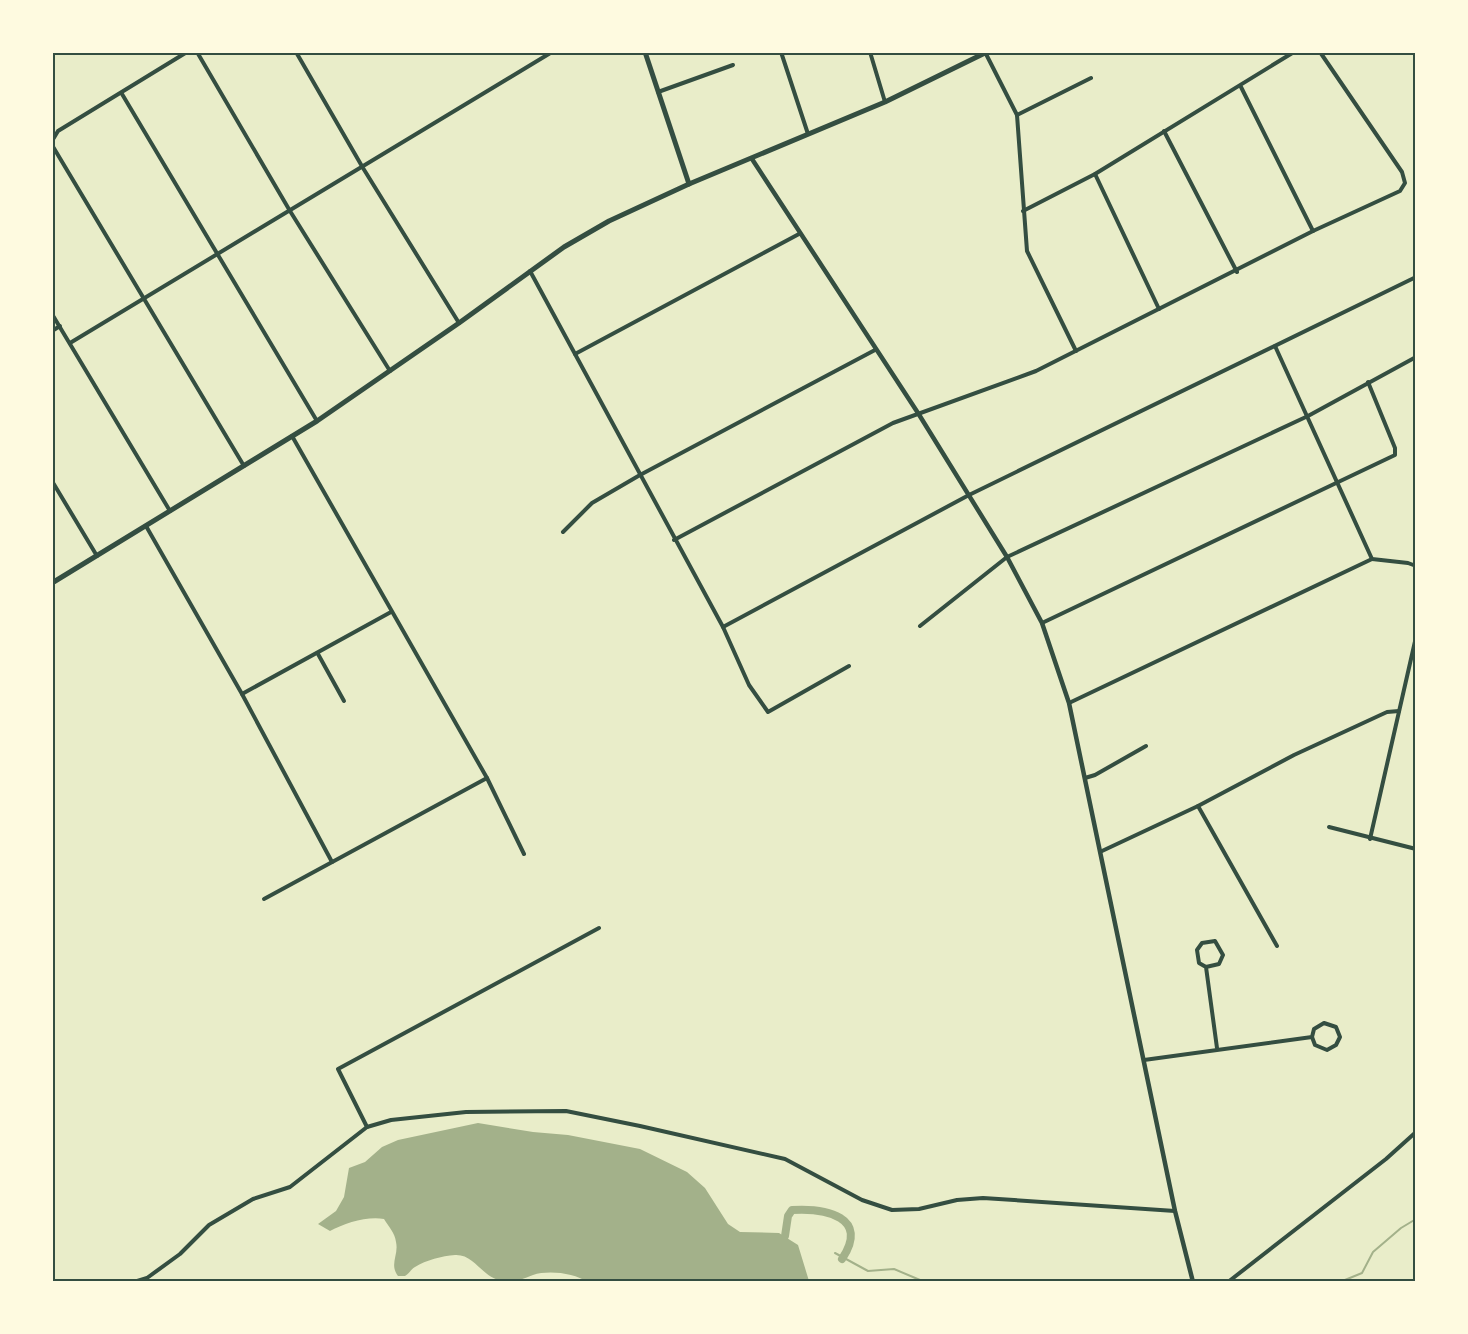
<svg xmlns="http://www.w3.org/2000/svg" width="1468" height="1334" font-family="'DejaVu Sans',sans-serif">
<rect width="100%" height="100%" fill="#e9edc9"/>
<!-- water -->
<path fill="#a3b18a" d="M478,1123L533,1132L568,1135L640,1149L687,1172L705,1188L728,1224L740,1232L779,1233L798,1245L809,1281L587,1282C575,1273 548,1270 533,1275C522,1279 515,1283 502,1281C481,1277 475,1254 455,1255C442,1256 426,1260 415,1267C411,1269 410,1273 405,1276H398C389,1264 399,1255 396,1242C395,1233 389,1227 384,1219C367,1216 345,1223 330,1231L318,1224L336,1211L344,1197L349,1168L365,1162L382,1147L398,1140Z"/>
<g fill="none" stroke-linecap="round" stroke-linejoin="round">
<!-- stream -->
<g stroke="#a3b18a" stroke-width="2">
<polyline points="835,1253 868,1271 894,1269 920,1280 931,1282"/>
<polyline points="1340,1282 1362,1273 1373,1252 1401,1228 1416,1219"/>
</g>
<!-- canal -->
<path stroke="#a3b18a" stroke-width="8" d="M785,1236L788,1216L792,1210C826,1208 870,1217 842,1259"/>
<!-- minor -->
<g stroke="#344e41" stroke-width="4">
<polyline points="197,52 290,211 390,371"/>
<polyline points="296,52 363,168 459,323"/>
<polyline points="781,52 808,134"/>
<polyline points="870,52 885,102"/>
<polyline points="985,52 1017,115 1027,251 1076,351"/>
<polyline points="1241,87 1313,231"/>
<polyline points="658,92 733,65"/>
<polyline points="122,94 317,421"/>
<polyline points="1017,115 1091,78"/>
<polyline points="1164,131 1237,272"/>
<polyline points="52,141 58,131 187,52"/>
<polyline points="52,145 244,466"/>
<polyline points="1095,174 1159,309"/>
<polyline points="1023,211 1095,174 1294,52"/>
<polyline points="530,271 723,627 749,685 768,712 849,666"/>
<polyline points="52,314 170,511"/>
<polyline points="52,331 60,326"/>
<polyline points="70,343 552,52"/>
<polyline points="1275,346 1372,559 1408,563 1416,566"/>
<polyline points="575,354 799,234"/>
<polyline points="292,436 487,778 524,854"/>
<polyline points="52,481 97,556"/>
<polyline points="146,526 242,694 332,862"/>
<polyline points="563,532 592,503 640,475 875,350"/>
<polyline points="674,540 893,423 1036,371 1313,231 1400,191 1405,183 1402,172 1320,52"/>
<polyline points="1042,623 1395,455 1395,448 1368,382"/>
<polyline points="920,626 1007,557 1308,416 1416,357"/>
<polyline points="723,627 969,495 1416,277"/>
<polyline points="318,654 344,701"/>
<polyline points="242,694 391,612"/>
<polyline points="1069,703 1372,559"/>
<polyline points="1085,778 1095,775 1146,746"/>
<polyline points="1198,806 1277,946"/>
<polyline points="1329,827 1416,849"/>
<polyline points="1370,839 1416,637"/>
<polyline points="1102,851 1198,806 1294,755 1387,712 1399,711"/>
<polyline points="264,899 487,778"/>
<polyline points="1206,967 1199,963 1197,950 1202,943 1215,941 1223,955 1219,964 1206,967 1217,1048"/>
<polyline points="1144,1060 1312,1037 1314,1029 1324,1023 1336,1027 1340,1037 1336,1045 1327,1050 1315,1045 1312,1037"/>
<polyline points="367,1127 338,1069 599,928"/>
<polyline points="134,1282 147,1278 180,1254 209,1225 253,1199 290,1187 367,1127 391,1120 466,1112 566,1111 640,1126 785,1159 862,1200 892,1210 919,1209 957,1200 983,1198 1175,1211"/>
<polyline points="1228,1282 1386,1159 1416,1132"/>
</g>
<!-- tertiary -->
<polyline stroke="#344e41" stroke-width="4.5" points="752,159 918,413 1007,557 1042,623 1069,703 1175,1211 1193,1282"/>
<!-- secondary -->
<g stroke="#344e41" stroke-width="5">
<polyline points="645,52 689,184"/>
<polyline points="52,583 317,421 459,323 564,247 609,221 689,184 885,102 987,52"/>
</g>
</g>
<!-- border -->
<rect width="1468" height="1334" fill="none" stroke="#fefae0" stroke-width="108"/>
<rect x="54" y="54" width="1360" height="1226" fill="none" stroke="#344e41" stroke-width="2"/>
</svg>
